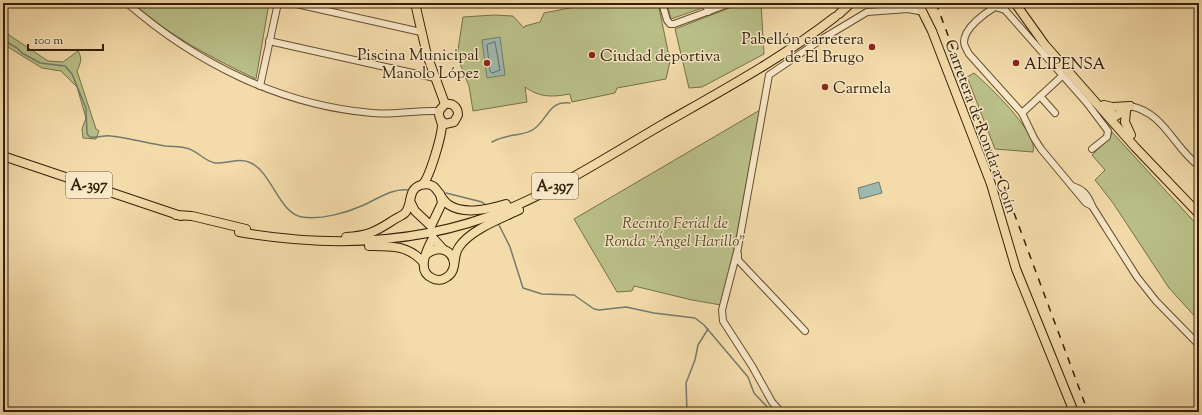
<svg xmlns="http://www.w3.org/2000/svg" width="1202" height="415" font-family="'Sorts Mill Goudy',serif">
<rect width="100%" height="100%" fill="#f4dbaa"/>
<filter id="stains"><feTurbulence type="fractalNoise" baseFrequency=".005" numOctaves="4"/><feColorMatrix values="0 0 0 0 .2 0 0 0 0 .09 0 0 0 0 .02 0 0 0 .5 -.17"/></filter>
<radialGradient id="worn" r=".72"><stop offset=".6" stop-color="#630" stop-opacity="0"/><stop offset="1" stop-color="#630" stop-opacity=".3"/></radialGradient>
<!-- green -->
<g fill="#bac089" stroke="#777048">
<path d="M133,3H269L256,79C212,58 169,36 133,3Z"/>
<path d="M595,3H658L670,61L666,79L617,88L615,93L572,102L570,94C553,97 540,98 525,87L527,102L473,111L469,86L457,56L463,17L494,15L513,16L524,28L525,26L540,22L544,13Z"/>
<polygon points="667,3 701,3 702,8 671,19"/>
<polygon points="742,3 761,3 764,54 702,87 689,88 675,29"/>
<path d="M3,31L48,61L63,62L78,51C83,59 80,64 77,71L96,129L99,131L96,139L83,138L82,129L86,118L77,87L61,71L42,68L3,44Z"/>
<path d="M974,73C988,85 1039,133 1033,152L995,149L967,77Z"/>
<polygon points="760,110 735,245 721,305 692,300 634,286 632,291 617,292 574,219"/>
<polygon points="1112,132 1199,227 1199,321 1169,288 1113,203 1095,180 1105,170 1092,155 1110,138"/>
</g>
<!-- water -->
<g fill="#9eb9b0" stroke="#747b6c">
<polygon points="500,37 505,75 487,78 482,40"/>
<polygon points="879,182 882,193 860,199 858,188"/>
</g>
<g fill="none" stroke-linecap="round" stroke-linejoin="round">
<!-- shore -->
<polygon stroke="#696c5c" stroke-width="1" points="495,42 500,70 492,73 490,71 487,45"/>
<!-- stream -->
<g stroke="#747b6c" stroke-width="1.5">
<path d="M3,40L17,48L22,53L40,63L65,66L72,74L86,108L87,134L90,137C97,138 104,135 111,136C129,138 147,143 165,146C172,147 179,146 186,148C197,150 204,161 215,163C227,164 240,157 251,163C272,173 279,213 302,217C321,220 346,213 364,205C379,198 392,188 409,190"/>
<path d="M492,142C507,133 523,137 534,129C548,119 549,100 570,103"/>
<polyline points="446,193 482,202 487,206"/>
<polyline points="498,223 510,247 523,288 542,294 574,295 594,309 599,310 626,307 654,313 695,318 704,325 748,377 754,393 772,412"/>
<polyline points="687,412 686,383 695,360 698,345 708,329"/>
</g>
<!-- minor casing -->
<g stroke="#644e30" stroke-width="8">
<g id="minor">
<path d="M127,3C196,63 280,105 372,113C394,115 416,110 439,111"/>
<polyline points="292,3 421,32"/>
<polyline points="662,3 667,20 670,24 674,24 731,3"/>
<polyline points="706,3 708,12"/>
<path d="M1005,10L995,7C985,13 964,28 964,42C964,46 967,50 969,54L1022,113L1034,138L1041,149L1086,203L1092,206"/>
<polyline points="1005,10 1087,103 1108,131 1107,137 1092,149"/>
<polyline points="269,41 435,78"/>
<polyline points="260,86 278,3"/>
<polyline points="1040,96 1055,113"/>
<path d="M1130,106C1165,113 1173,147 1199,166"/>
<polyline points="1022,113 1062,76"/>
<path d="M1072,186C1083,189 1088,195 1092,206L1137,277L1156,301L1199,345"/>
<polyline points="738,254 738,260 805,331"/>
<polyline points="781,412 772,402 752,366 723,321 722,310 738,248 769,75 822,39 867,12 908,9 919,11 922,10"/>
</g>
</g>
<!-- major casing -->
<g stroke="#341f07" stroke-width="10">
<g id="major">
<polyline points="415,3 427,55 445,104"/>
<polyline points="918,3 932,31 991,184 1016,269 1074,412"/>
<polyline points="1015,3 1045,45 1135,147 1199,214"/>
<polyline points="839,14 851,3"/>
<polyline points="1104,105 1112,107 1130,106"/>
<polyline points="1106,111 1116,116 1130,106"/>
<polyline points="1126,111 1125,122 1131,135"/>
<polyline points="3,156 181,216"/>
<path d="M423,184C430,176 441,138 442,126C442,121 438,117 439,111L445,104C453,103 458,107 458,115L454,122L445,124L441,120"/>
<polyline points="410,201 415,211 431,226 442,203 440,194"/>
<polyline points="176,215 192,216 246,229"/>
<path d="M239,232C331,248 425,245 513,207C566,184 615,152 665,123C723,90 782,58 835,17"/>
<path d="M346,237C367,236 375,232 392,221C396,218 402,216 405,213C413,204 407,189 421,185C438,180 438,198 449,205C465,215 489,209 506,204"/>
<path d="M369,246C390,246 408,245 423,262"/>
<path d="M443,249L433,238C427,249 416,271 432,278C437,281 443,280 447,277C458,270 452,256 459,247C470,230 502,218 519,210"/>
<path d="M427,254C438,245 452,249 454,263"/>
</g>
</g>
<!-- minor -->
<use href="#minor" stroke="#f8e8c8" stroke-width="6"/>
<!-- major -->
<use href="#major" stroke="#f4dbaa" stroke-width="8"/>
<!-- rail -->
<polyline stroke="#341f07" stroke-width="1.5" stroke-dasharray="7 7" stroke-linecap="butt" points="936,3 1088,412"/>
</g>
<!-- markers -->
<g fill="#8f2418" stroke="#f8e8c8" stroke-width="1.5">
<circle cx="872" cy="47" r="4"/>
<circle cx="592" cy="55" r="4"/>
<circle cx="487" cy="63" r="4"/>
<circle cx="1016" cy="63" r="4"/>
<circle cx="825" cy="87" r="4"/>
</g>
<g text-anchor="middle" stroke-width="3" stroke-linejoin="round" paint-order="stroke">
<!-- shield labels -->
<g fill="#f8e8c8" stroke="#6f5b41" stroke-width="1">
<rect x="66" y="172" width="46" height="26" rx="3"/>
<rect x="532" y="173" width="46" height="26" rx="3"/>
</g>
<g font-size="15" font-weight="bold" fill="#341f07">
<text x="89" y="190">A-397</text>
<text x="555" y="191">A-397</text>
</g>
<!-- poi labels -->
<g font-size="16" fill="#341f07" stroke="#f8e8c8" text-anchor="start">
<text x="864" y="44" text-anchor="end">Pabellón carretera<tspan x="864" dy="18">de El Brugo</tspan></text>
<text x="479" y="60" text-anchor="end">Piscina Municipal<tspan x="479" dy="18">Manolo López</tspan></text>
<text x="600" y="61">Ciudad deportiva</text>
<text x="1024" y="69">ALIPENSA</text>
<text x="833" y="93">Carmela</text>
</g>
<!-- street labels -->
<g font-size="16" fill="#341f07" stroke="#f8e8c8">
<text transform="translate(982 126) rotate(70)" y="6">Carretera de Ronda a Coín</text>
</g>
<!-- park labels -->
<g font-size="16" font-style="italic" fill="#5c4f2e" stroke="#f8e8c8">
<text x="675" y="228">Recinto Ferial de<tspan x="675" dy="18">Ronda "Ángel Harillo"</tspan></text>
</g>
</g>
<!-- margin -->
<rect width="1202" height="415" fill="none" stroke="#f4dbaa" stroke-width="16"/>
<rect x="4" y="4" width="1194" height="407" fill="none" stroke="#341f07" stroke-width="2"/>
<rect x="8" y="8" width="1186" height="399" fill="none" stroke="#341f07"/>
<!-- scale -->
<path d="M28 44v6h75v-6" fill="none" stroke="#341f07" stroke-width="2"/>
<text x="34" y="44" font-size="12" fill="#341f07" stroke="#f8e8c8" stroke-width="3" paint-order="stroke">100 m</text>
<rect width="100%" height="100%" filter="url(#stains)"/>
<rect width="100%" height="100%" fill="url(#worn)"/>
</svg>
